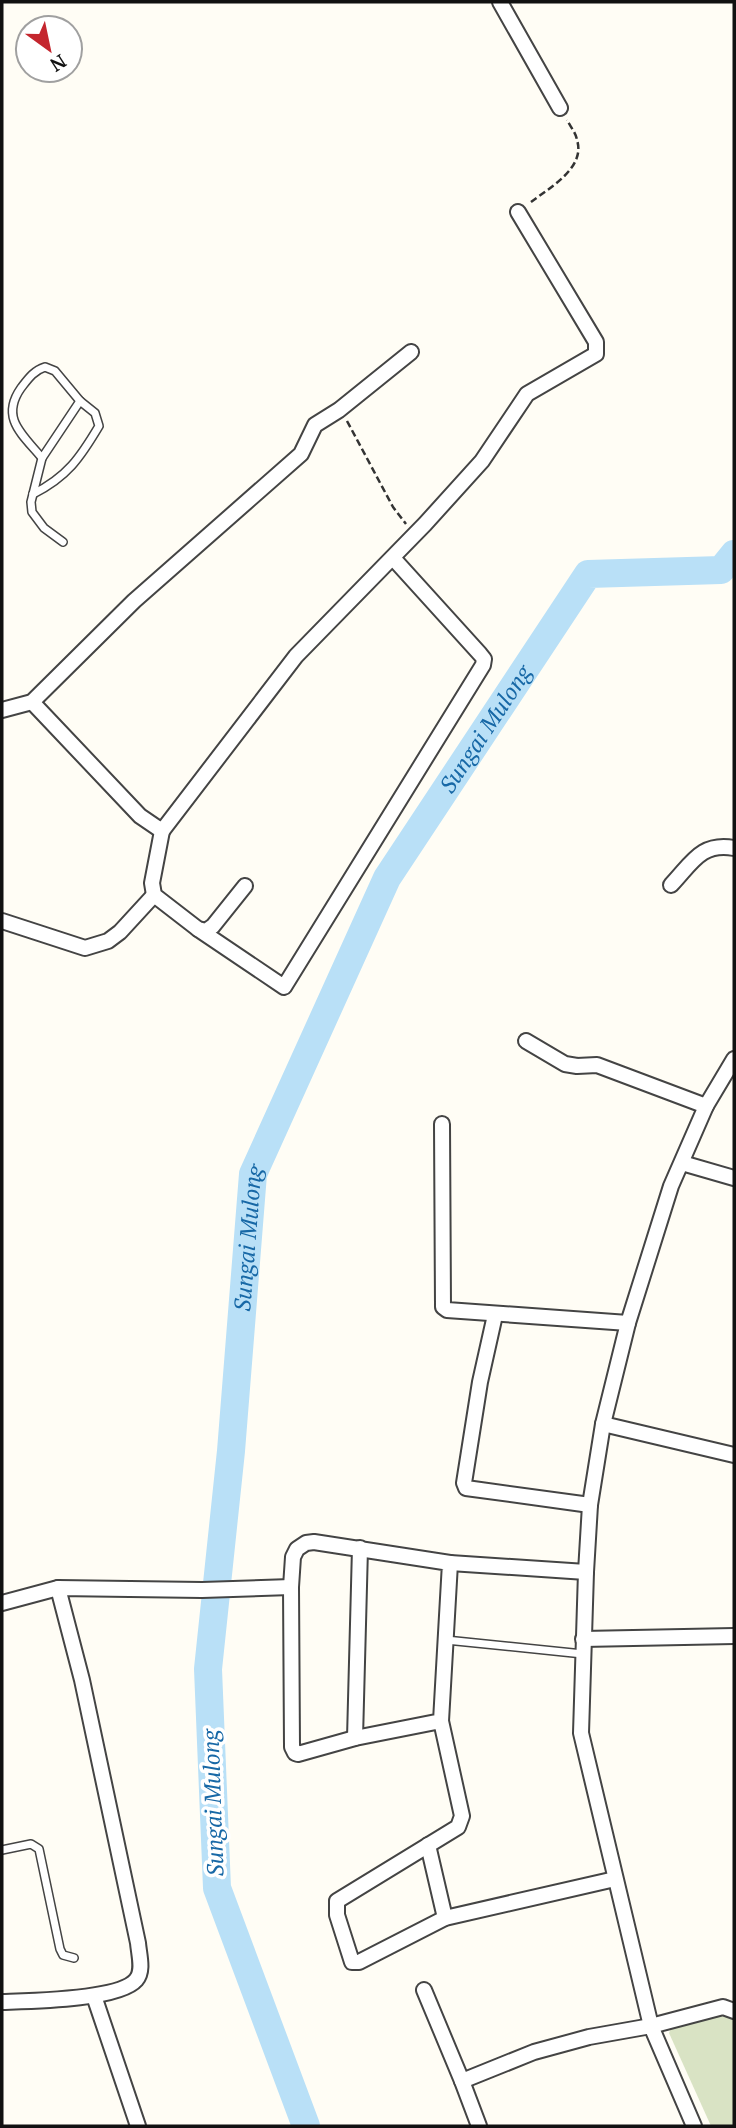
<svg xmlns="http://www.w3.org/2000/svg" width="736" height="2128" font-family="'PT Serif',serif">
<rect width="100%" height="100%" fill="#fffdf5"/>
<!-- cemetery -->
<polygon fill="#d9e3c4" points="724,2010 734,2017 734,2126 711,2126 669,2033 673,2024"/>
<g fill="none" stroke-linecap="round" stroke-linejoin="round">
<!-- river -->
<path stroke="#b9e0f7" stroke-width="28" id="s1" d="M306,2126L217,1888L208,1669L231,1451L253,1174L387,878L588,574L721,570L734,554"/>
<!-- lane casing -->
<g stroke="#444" stroke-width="10">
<g id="lane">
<path d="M33,494C67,477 80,458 99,426L95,413L80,401L55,371L45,367C33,371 28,379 21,388C0,418 22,434 42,458"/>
<polyline points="63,542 44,528 32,512 31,502 42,458 80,401"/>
<polyline points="446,1640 583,1654"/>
<polyline points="2,1850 31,1844 39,1849 60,1949 63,1955 74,1958"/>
</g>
</g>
<!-- street casing -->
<g stroke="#444" stroke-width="18">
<g id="street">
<polyline points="500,2 560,108"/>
<polyline points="32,702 140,816 162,831 296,656 425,524 482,461 527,394 596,354 596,342 518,212"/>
<polyline points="2,710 32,702 134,601 301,454 315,425 339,410 411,352"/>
<polyline points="162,831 152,883 154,895 198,929 206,931 213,926 245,886"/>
<path d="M671,885C692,863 701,842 734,848"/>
<polyline points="2,921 85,948 108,941 120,932 154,895"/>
<polyline points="198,929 284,987 483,665 484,659 480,654 393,558"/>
<polyline points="526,1041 565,1064 577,1066 597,1065 706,1106"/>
<polyline points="442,1124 443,1307 447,1310 628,1323"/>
<polyline points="682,1163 734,1178"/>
<polyline points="495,1315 480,1382 464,1483 466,1488 590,1505"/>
<polyline points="603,1424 734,1455"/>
<polyline points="450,1563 586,1572"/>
<polyline points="2,1603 58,1588 202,1590 291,1587"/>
<polyline points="583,1639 734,1636"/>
<polyline points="441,1721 355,1738 298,1754 295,1753 292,1747 291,1587 293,1557 297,1549 306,1543 314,1542 450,1563 441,1721 462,1816 458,1827 337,1901 337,1915 352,1962 359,1962 445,1918 615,1879"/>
<polyline points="355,1738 360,1548"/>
<polyline points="428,1845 445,1918"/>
<polyline points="424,1990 462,2081 534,2052 589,2037 651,2026 723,2007 734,2011"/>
<polyline points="94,1996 138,2126"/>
<path d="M2,2002C29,2001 119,2000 136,1980C144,1971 139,1955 138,1943L82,1680L58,1588"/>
<polyline points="462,2081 479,2126"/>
<polyline points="694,2126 651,2026 581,1733 586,1572 590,1505 603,1424 628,1323 671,1186 706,1106 734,1059"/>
</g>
</g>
<!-- path -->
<g stroke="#333" stroke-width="2.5" stroke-dasharray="7 3.5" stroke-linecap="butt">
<path d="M531,202C549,188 586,168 577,140C576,133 570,126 567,120"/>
<polyline points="347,421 393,507 406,524"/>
</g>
<!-- lane -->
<use href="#lane" stroke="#fff" stroke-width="7"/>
<!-- street -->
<use href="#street" stroke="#fff" stroke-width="14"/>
</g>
<g text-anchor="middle" stroke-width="7" stroke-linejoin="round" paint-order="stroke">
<!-- water labels -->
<g font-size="23" font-style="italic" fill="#1768a6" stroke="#fff">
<text dy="8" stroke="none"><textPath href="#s1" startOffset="1474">Sungai Mulong</textPath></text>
<text dy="8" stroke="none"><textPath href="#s1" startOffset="906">Sungai Mulong</textPath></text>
<text transform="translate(213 1803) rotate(-92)" y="8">Sungai Mulong</text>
</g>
</g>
<!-- border -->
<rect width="736" height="2128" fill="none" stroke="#111111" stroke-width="7"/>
<!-- north arrow -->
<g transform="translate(49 49) rotate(147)"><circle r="33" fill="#ffffff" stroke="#a0a0a0" stroke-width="2"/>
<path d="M0-5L12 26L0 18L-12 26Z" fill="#c4262e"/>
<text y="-10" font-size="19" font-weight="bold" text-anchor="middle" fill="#111111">N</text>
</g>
</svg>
